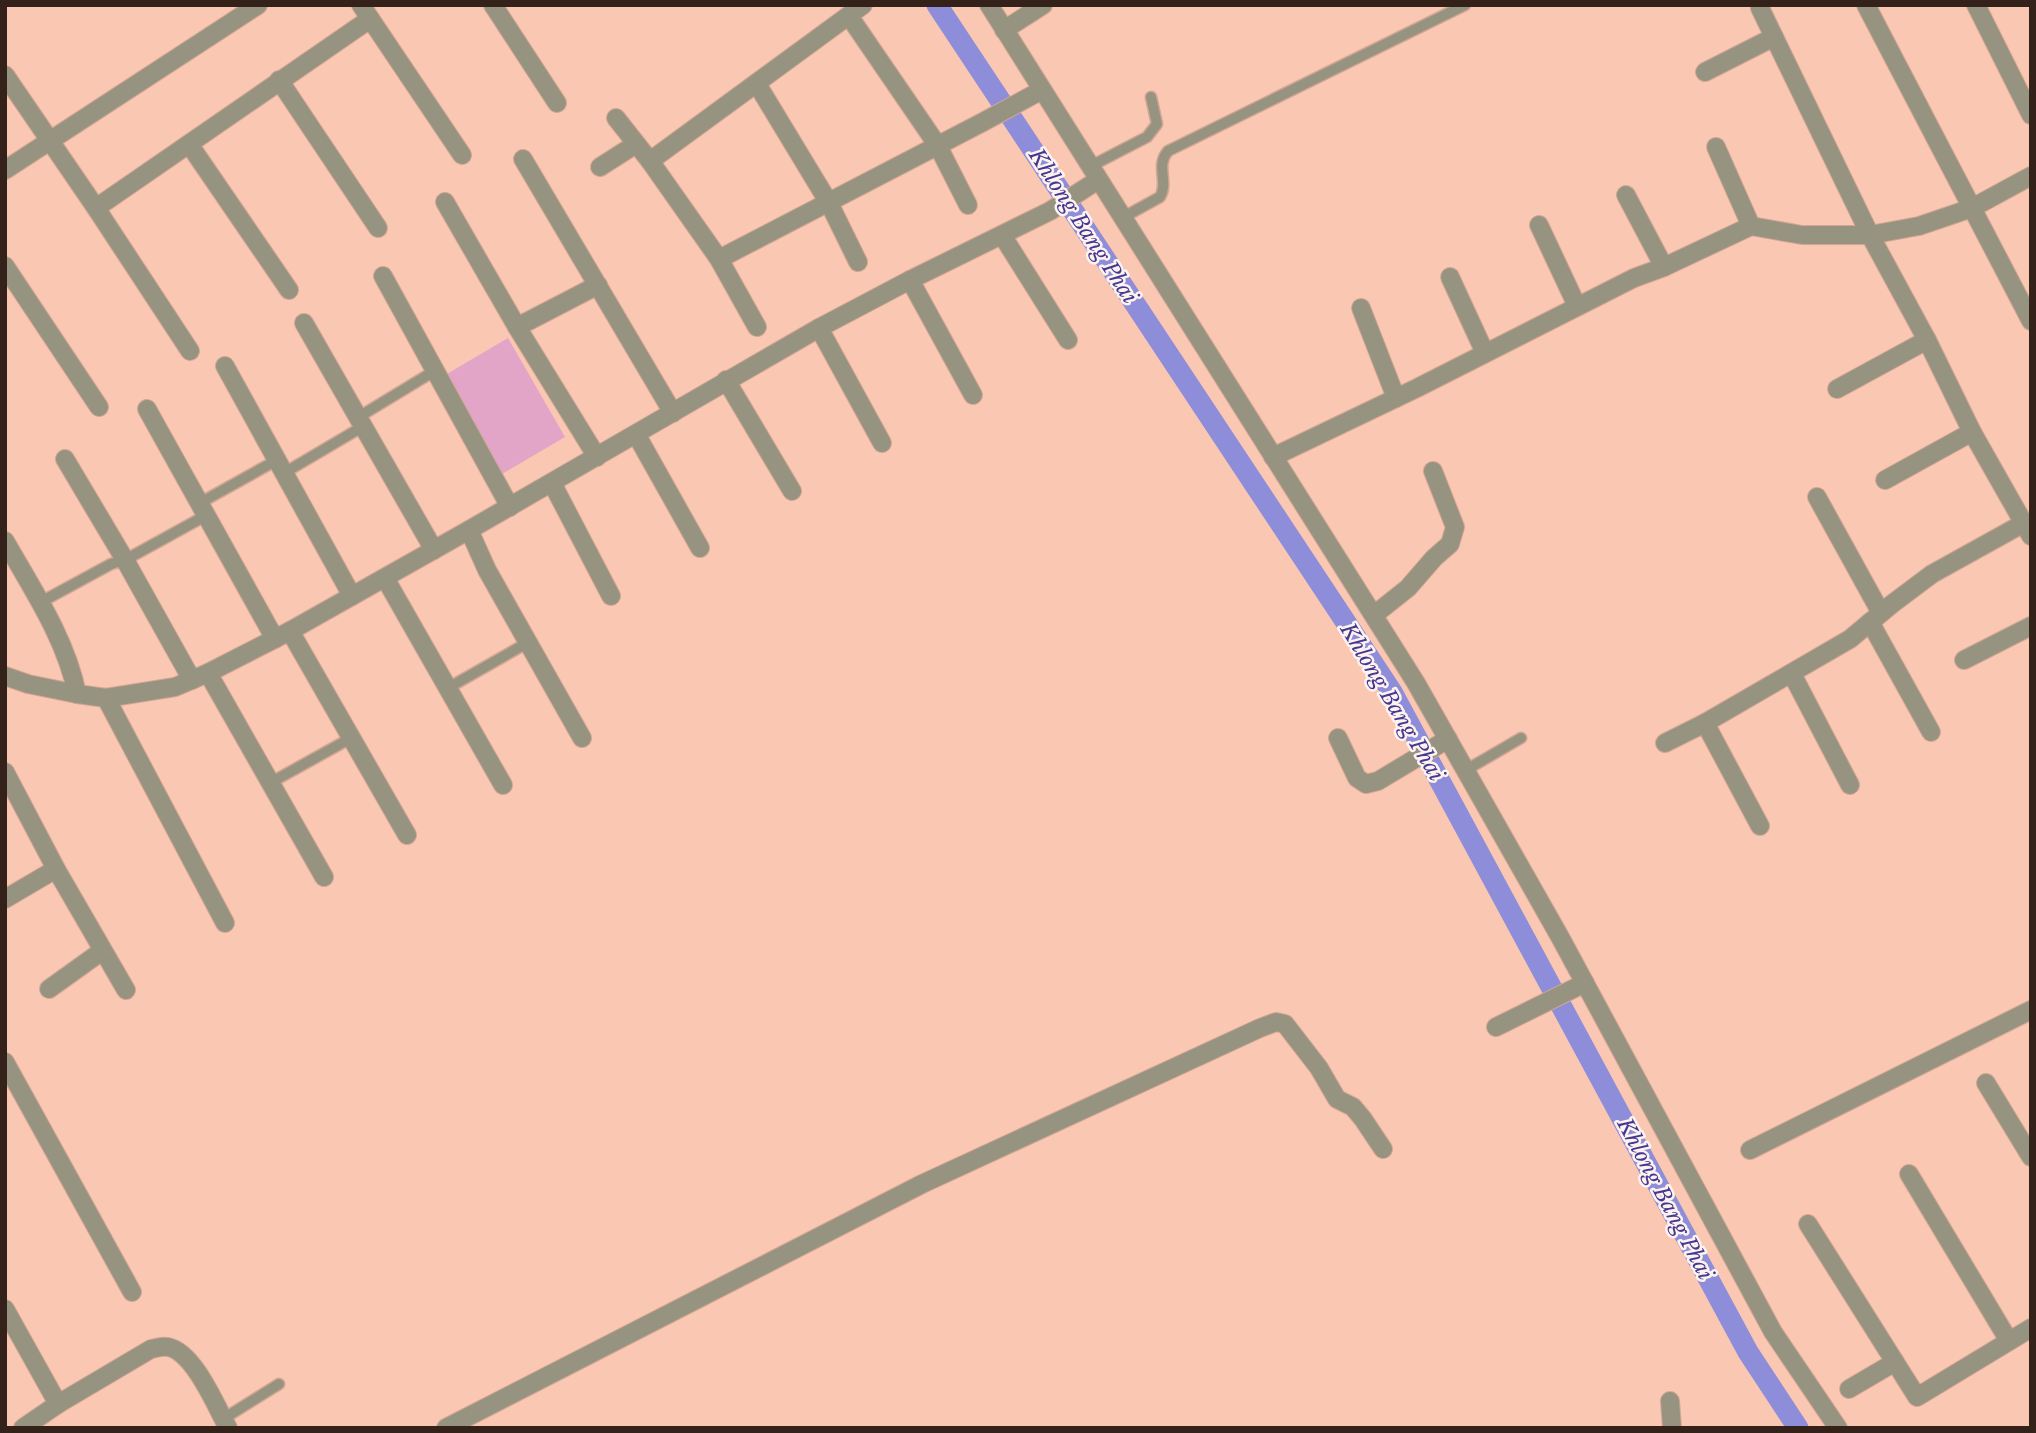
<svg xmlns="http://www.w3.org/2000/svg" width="2036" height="1433" font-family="'Libre Baskerville',serif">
<rect width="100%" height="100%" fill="#fac7b2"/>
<!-- green -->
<polygon fill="#e2a5c8" points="508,338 565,437 497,477 440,378"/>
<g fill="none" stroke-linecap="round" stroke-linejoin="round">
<!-- canal -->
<polyline stroke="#8e8dd9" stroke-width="21" points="937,5 1392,692 1748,1352 1798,1428"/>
<!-- service casing -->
<g stroke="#d2a693" stroke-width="13">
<g id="service">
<polyline points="1089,167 1147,137 1157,124 1151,97"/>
<path d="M1122,218L1160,197C1169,182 1155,166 1168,151L1465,5"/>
<polyline points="357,418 436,370"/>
<polyline points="284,473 362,427"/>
<polyline points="198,504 277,460"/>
<polyline points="41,602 111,564 125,560 205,516"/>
<polyline points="448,688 527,643"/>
<polyline points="1466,770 1521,738"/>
<polyline points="270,783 351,738"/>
<polyline points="223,1419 279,1384"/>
</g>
</g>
<!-- minor casing -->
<g stroke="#d2a693" stroke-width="20">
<g id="minor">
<polyline points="361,5 462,155"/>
<polyline points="493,5 557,103"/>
<polyline points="1866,5 2031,321"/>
<polyline points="1976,5 2031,115"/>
<polyline points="1760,8 1870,235 1927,340 1972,432 2031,536"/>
<polyline points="849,16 938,146 968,205"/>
<polyline points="1004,30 1043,5"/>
<polyline points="1705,72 1774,37"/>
<polyline points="5,75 96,208 190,351"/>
<polyline points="279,80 378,228"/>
<polyline points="757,84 829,203 858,262"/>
<polyline points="616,118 650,161 719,259 757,327"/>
<polyline points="189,144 289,290"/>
<polyline points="1716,147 1751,226"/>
<polyline points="523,159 673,413"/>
<polyline points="650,161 863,5"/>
<polyline points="600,167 636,144"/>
<polyline points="5,170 258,5"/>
<polyline points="1626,195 1664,267"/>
<polyline points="445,202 517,327 597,457"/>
<polyline points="96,208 370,19"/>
<polyline points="1539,225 1577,306"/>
<polyline points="1002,235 1068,340"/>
<polyline points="719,259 983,122 1042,90"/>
<polyline points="5,266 99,407"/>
<polyline points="383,276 510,507"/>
<polyline points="1450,277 1485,353"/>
<polyline points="910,280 973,395"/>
<polyline points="1361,308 1396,398"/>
<polyline points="304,323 434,550"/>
<polyline points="517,327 598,285"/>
<polyline points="819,328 882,443"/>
<polyline points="225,366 352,596"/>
<polyline points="726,380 792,491"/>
<polyline points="1837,389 1927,340"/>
<polyline points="147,409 275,639"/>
<polyline points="636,434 700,548"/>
<polyline points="1273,457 1417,388 1634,278 1664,267 1751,226 1802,235 1870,235 1919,226 1972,208 2031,176"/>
<polyline points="65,459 125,560 192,680"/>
<polyline points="1885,480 1972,432"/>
<polyline points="552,483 611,596"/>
<polyline points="1817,497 1881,613"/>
<polyline points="469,530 487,570 582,738"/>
<path d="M5,541C33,590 66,639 77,694"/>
<polyline points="385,578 503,785"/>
<polyline points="1374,615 1408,588 1434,558 1450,544 1455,527 1433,471"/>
<polyline points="1870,622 1931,732"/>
<polyline points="290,631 407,835"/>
<polyline points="1964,660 2031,626"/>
<polyline points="208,673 324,877"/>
<polyline points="1792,674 1850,785"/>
<polyline points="5,676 28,684 77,694 106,698 175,687 208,673 290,631 469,530 819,328 910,280 1050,211 1098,180"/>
<polyline points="106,698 225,923"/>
<polyline points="1705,723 1760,826"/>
<polyline points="1338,738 1357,778 1366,784 1378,781 1448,739"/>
<polyline points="1665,743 1705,723 1850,639 1892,604 1932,574 2024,523"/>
<polyline points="5,772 56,869 126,990"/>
<polyline points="5,899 56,869"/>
<polyline points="49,989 102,951"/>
<polyline points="1496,1027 1585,983"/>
<polyline points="5,1062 132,1292"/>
<polyline points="1986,1083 2031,1157"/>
<polyline points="1750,1150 2031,1010"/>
<polyline points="1909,1174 2009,1341"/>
<polyline points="1808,1224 1917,1397 2031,1328"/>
<polyline points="5,1309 58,1404"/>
<polyline points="1849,1389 1895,1362"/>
<polyline points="1670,1401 1672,1428"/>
<path d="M23,1428L58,1404L151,1349C157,1348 162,1346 168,1347C194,1352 216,1406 228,1428"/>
<polyline points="446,1428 922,1184 1260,1028 1276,1022 1285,1024 1319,1068 1337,1099 1353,1107 1363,1119 1383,1149"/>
</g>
</g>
<!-- tertiary casing -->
<g stroke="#d2a693" stroke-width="20">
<polyline id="tertiary" points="989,5 1416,683 1560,937 1773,1332 1838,1428"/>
</g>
<!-- service -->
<use href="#service" stroke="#969480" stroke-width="10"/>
<!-- minor -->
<use href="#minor" stroke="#969480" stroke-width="18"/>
<!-- tertiary -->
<use href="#tertiary" stroke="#969480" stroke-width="18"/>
</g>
<g text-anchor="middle" stroke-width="5" stroke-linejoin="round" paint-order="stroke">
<!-- water labels -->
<g font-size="21" font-style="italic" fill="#443892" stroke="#fdf3ee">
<text transform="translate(1083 226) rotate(57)" y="7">Khlong Bang Phai</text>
<text transform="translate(1392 702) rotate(59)" y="7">Khlong Bang Phai</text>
<text transform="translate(1665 1199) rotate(62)" y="7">Khlong Bang Phai</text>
</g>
</g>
<!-- border -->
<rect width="2036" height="1433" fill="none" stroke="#342119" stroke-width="14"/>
</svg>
